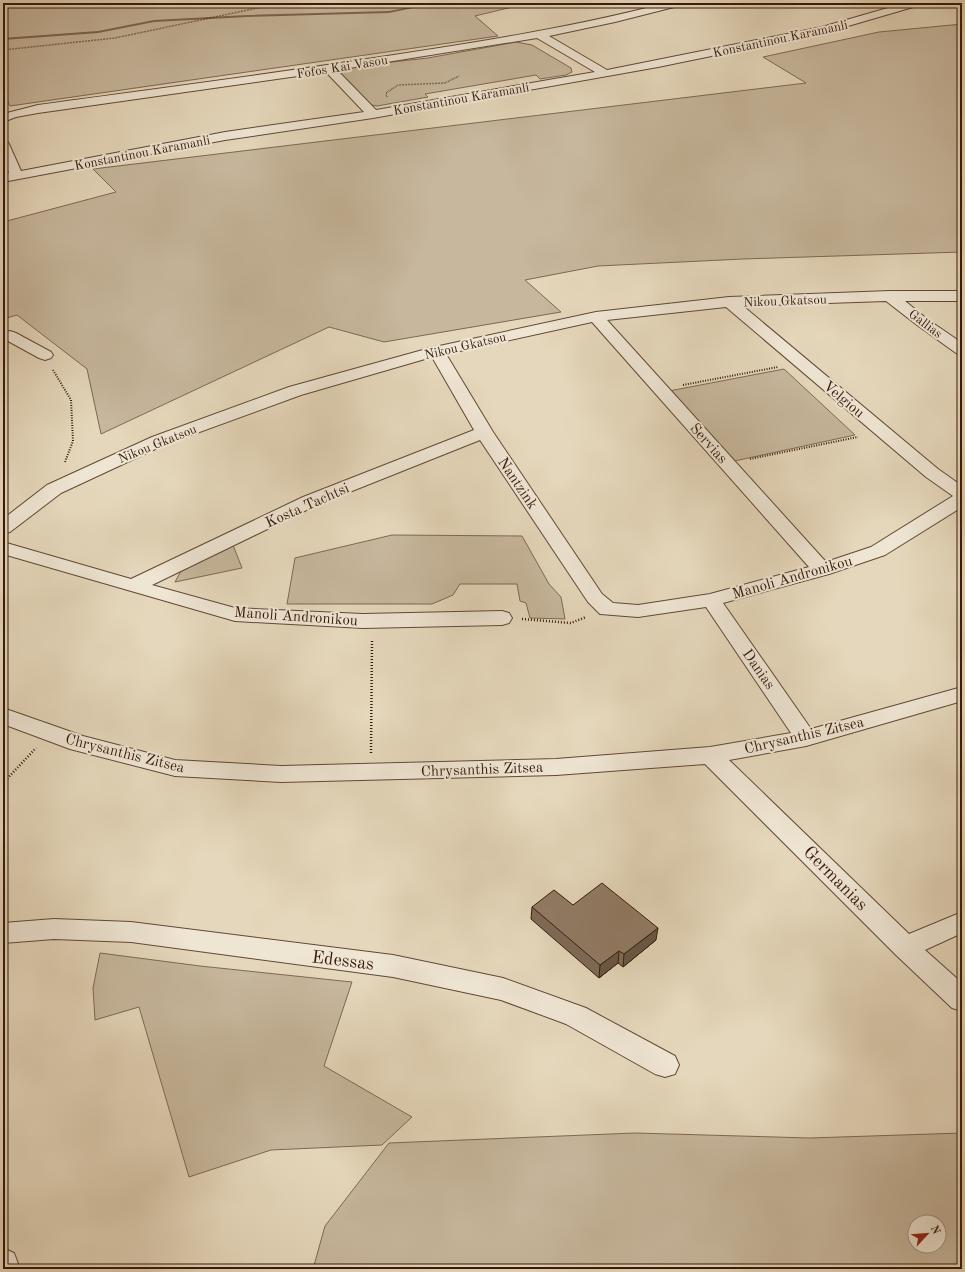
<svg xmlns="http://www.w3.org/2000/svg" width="965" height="1272" font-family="'Old Standard TT',serif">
<rect width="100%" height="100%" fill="#e5d7bb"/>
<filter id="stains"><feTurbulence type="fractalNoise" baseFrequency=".005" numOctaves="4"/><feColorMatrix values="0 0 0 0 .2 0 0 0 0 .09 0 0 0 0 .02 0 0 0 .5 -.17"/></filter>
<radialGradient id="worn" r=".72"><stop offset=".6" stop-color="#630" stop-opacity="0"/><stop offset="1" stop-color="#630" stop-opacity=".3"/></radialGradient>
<!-- green -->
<g fill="#c7b79d" stroke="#7e6854" fill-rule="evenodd">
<polygon points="3,3 529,3 475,16 498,36 10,106 3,92"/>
<polygon points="962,24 962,252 743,259 598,266 525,280 561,312 384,342 329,327 101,434 87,369 17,315 3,319 3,222 116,192 93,169 806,83 763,57 879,32"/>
<polygon points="516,42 532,45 571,68 572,72 566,75 540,79 536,75 425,94 428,97 377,106 366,104 336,72 347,67 428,58"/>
<polygon points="784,369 855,435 730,462 669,391"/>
<polygon points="392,535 522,536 549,584 561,597 565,619 530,618 526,603 520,601 517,584 460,584 453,595 432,604 287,604 295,558"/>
<polygon points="233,545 242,568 175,582 181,571"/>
<polygon points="100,953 200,966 352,982 324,1066 412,1117 382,1145 271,1150 189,1177 139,1007 95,1020 93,988"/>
<path d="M635,1133L810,1138L962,1133V1269H313L325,1226L389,1143ZM915,1222H939V1246H915Z"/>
</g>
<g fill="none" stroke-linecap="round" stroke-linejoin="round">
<!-- stream -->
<polygon fill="#7c6450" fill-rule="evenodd" points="430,3 437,3 389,13 247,17 154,22 98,33 3,40 3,38 98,31 154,20 247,15 389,11"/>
<!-- minor casing -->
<g stroke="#624836" stroke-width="2">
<g id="minor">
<path d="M666,3H683L682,5L615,22L549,36L607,70L822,27L905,3H921L920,5L824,33L658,67L373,118L225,140L3,182V174L9,173L3,159V140L7,141L9,144L21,171L225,132L364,112L326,72L38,113L16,117L3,122V114L38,105C154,89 271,74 387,56C480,42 574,27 666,3ZM537,38L595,72L376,110L337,70Z"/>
<path d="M890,291H962V301H905L927,319L962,343V355L956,353L917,325L886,301L743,306L938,469L962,486V507L885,555L829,574L723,603L811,729L962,687V701L806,746L729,760L909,934L962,912V933L925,950L962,983V1011L952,1008L896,955L705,764L556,775L281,782L175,776L70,749L3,724V708L83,736L175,760L281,766L556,759L710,747L791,733L706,607L638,617L600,614L588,602L480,440L317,505L152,585L235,608L363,614L502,611L509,613L512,618L509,623L502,625L363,628L235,621L3,554V542L131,579L303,497L474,430L432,357L301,395L164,445L61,493L10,532L3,534V519L47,485L152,437L289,387L430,348L596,312L729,297ZM726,307L926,477L953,496L871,547L826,562L607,320ZM592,322L809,567L710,594L638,605L613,603L602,594L493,432L446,354Z"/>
<polygon points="10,331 16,333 51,352 53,355 51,358 45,360 39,358 8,341 3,343 3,333"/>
<polygon points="54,919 131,922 393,955 503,978 586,1008 675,1056 679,1065 675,1074 665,1077 655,1074 566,1024 501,1000 393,977 131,942 54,939 3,943 3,923"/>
<polygon points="3,1248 14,1253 20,1269 3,1269"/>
</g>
</g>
<!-- path-far2 -->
<g stroke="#36190a" stroke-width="1.5" stroke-dasharray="0.5 1" stroke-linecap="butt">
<polyline points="3,50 115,38 281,3"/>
<polyline points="387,97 386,93 398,85 445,83 459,76"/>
</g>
<!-- path-far1 -->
<g stroke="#36190a" stroke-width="2" stroke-dasharray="1 1.5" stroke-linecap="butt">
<polyline points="53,370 71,400 73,441 65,462"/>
<polyline points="683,385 778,367"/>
<polyline points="750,459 858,437"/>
</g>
<!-- path -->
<g stroke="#36190a" stroke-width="2.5" stroke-dasharray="1 2" stroke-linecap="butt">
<polyline points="522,619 571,623 586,617"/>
<polyline points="371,753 372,640"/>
<polyline points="3,783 36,748"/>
</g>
<!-- minor -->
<use href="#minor" fill="#eee5d3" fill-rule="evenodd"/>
</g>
<!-- wall -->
<polygon fill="#7d6b58" stroke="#36190a" points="573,905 656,940 623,967 618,963 599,978 531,919 532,907"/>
<!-- shaded-wall -->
<g fill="#665747" stroke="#36190a">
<polygon points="658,928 656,940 623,967 624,954"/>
<polygon points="619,951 618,963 599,978 600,965"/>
</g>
<!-- building -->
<polygon fill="#917c66" stroke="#36190a" points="602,883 658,928 624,954 619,951 600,965 532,907 554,890 573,905"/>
<g text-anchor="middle" stroke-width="4" stroke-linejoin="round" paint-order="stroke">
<!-- far-street labels -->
<g font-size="13" fill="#36190a" stroke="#eee5d3">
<text transform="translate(780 38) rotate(-12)" y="5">Konstantinou Karamanli</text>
<text transform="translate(342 66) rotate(-9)" y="5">Fofos Kai Vasou</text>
<text transform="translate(461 98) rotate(-10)" y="5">Konstantinou Karamanli</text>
<text transform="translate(142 152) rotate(-11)" y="5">Konstantinou Karamanli</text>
<text transform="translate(785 300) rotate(-2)" y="5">Nikou Gkatsou</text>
<text transform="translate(926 323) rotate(37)" y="5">Gallias</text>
<text transform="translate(465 345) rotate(-13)" y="5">Nikou Gkatsou</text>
<text transform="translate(157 443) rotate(-22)" y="5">Nikou Gkatsou</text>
</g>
<!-- street labels -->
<g font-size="15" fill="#36190a" stroke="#eee5d3">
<text transform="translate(844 399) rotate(40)" y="5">Velgiou</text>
<text transform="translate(709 443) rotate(48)" y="5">Servias</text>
<text transform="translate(518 483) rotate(56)" y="5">Nantzink</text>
<text transform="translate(307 505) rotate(-24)" y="5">Kosta Tachtsi</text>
<text transform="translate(792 577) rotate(-16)" y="5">Manoli Andronikou</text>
<text transform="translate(296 616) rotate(4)" y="5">Manoli Andronikou</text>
<text transform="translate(759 669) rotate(55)" y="5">Danias</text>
<text transform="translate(804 735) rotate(-13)" y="5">Chrysanthis Zitsea</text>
<text transform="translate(125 753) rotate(14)" y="5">Chrysanthis Zitsea</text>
<text transform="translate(482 769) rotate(-2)" y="5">Chrysanthis Zitsea</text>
</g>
<!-- near-street labels -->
<g font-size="18" fill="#36190a" stroke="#eee5d3">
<text transform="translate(836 878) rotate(45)" y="6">Germanias</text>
<text transform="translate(343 960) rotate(7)" y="6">Edessas</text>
</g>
</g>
<!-- margin -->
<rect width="965" height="1272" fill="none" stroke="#e5d7bb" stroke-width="16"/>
<rect x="4" y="4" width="957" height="1264" fill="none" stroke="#36190a" stroke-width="2"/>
<rect x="8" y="8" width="949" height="1256" fill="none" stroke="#36190a"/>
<!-- north arrow -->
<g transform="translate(927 1234) rotate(64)"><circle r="19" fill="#eee5d3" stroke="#a49383"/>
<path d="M0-3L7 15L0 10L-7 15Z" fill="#8f2418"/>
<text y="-6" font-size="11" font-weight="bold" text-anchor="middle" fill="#36190a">N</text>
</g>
<rect width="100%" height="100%" filter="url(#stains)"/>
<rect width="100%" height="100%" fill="url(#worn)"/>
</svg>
